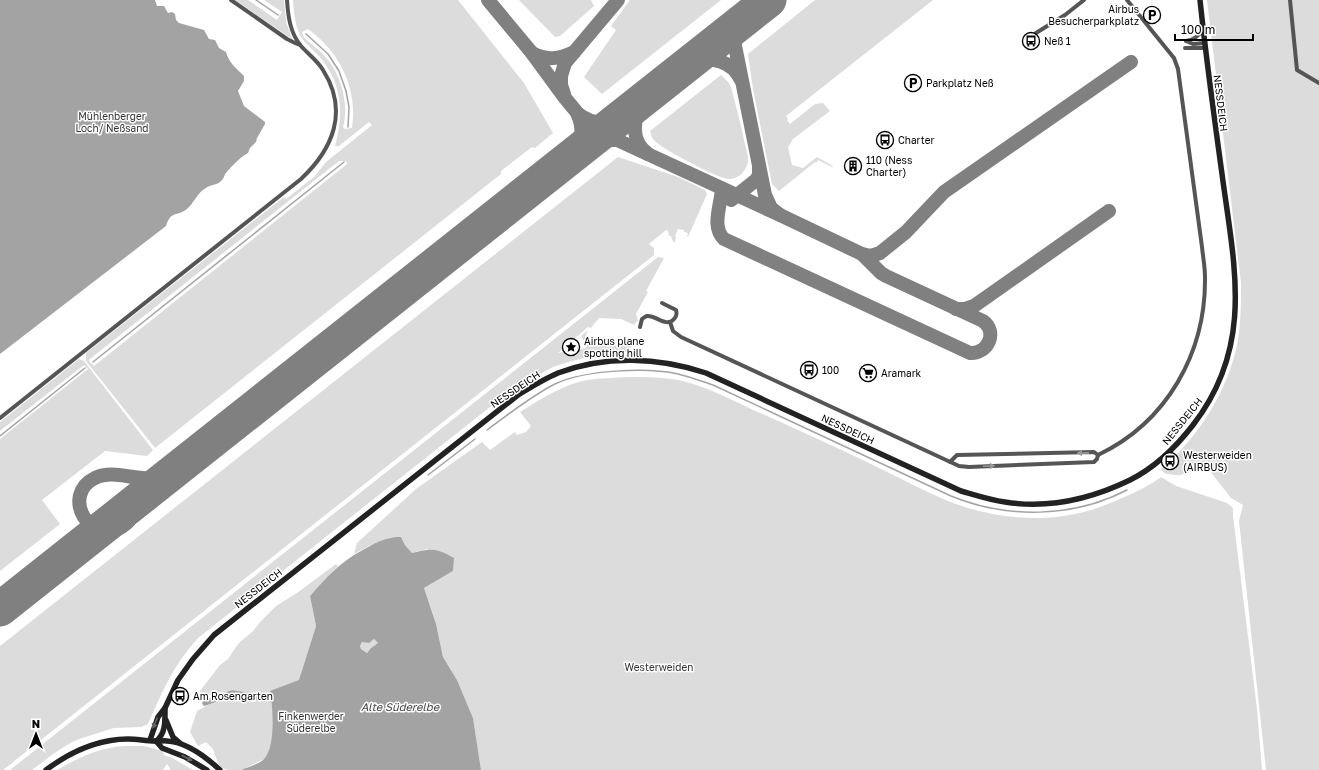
<svg xmlns="http://www.w3.org/2000/svg" width="1319" height="770" font-family="'Golos Text',sans-serif">
<rect width="100%" height="100%" fill="#fff"/>
<!-- green -->
<g fill="#dcdcdc" fill-rule="evenodd">
<polygon points="235,0 248,0 277,20 282,12 264,0 284,0 286,22 292,39"/>
<path d="M293,0H458L524,83L553,133L535,148L532,147L501,171V174L155,448L86,361V353L284,197L286,199L314,177L326,162L372,125L369,122L339,146H335C343,116 343,87 323,61C318,54 310,48 304,41C295,30 294,14 293,0ZM308,29C340,52 358,89 352,128L345,129L343,127C349,106 342,79 329,61C322,52 313,45 304,38L302,32ZM339,161H346L347,164L94,366L89,361L90,359Z"/>
<polygon points="519,0 591,0 594,6 560,36 555,37"/>
<polygon points="630,0 721,0 602,94 584,77 616,30 611,26"/>
<polygon points="815,0 933,0 786,116 788,119 787,120 790,124 815,104 823,103 830,111 793,139 788,147 792,165 803,168 817,157 833,166 832,167 818,160 816,163 815,162 779,191 772,184 753,89 748,54"/>
<path d="M1207,0H1319V770H1266L1239,521L1243,505L1231,498L1203,462C1190,464 1192,469 1183,474C1178,477 1170,474 1164,473L1161,469C1198,438 1227,392 1237,345C1241,324 1241,304 1241,283Z"/>
<path d="M721,75L729,83L731,87C736,106 741,125 745,144C746,149 749,156 748,162C746,171 739,179 729,179C718,179 665,150 656,142C652,139 651,135 650,131Z"/>
<polygon points="618,157 678,177 705,190 707,194 688,237 687,236 688,233 684,232 684,230 678,229 675,236 676,238 674,243 671,237 672,236 669,236 668,231 666,230 649,244 654,248 654,255 3,770 0,770 0,646"/>
<path d="M658,257L664,258L646,291L648,292L636,314L638,321L636,322L634,325L621,319L599,318L591,328L588,327L558,353L586,348L587,346L581,336L588,330L586,334C588,341 592,343 598,345L633,346L626,352L604,353L568,362L553,367L518,386L490,407L198,638C173,666 163,690 148,724L141,727L114,728L82,738L72,742L53,754L32,770H10Z"/>
<polygon points="79,359 84,361 153,450 147,456 105,451 42,500 60,524 0,571 0,439 88,369 84,365 0,431 0,422"/>
<path d="M628,377C648,377 670,377 690,383C711,389 730,399 749,408C789,426 829,444 869,463C896,476 922,490 948,501C1001,522 1060,525 1113,502C1129,495 1146,488 1161,477L1176,486L1227,503L1233,508V516L1257,709L1262,770H481L473,718L457,680L443,657L436,624L424,588L453,571L427,549L412,553L405,545L401,537L371,545L354,554L357,543L416,489L482,442L490,450L515,432L517,435L526,432L531,426L520,412C541,399 562,385 587,380C601,378 614,378 628,377Z"/>
<polygon points="336,564 338,566 310,596 316,626 301,674 353,667 264,759 258,762 241,770 228,770 222,768 218,763 213,749 206,742 198,746 190,732 197,711 212,703 229,698 224,692 209,695 199,696 200,691 220,665 228,659 238,644 253,631 261,621 276,606 297,593"/>
<polygon points="374,639 378,643 371,648 367,653 361,649 360,646 362,642"/>
<path d="M124,746H144L163,751L164,755L174,759L193,770H170V768L167,764L163,770H57C80,757 98,748 124,746Z"/>
</g>
<!-- water -->
<g fill="#a3a3a3" fill-rule="evenodd">
<path d="M0,0H155L157,6H164L168,13L172,12L175,14L176,20L179,23L204,30L209,39L215,40L219,48L226,52C229,63 236,68 244,76V81L238,91L244,106L265,122V124L257,138L256,142L250,148L248,153C239,158 232,166 225,174C225,175 223,179 222,180C217,186 211,184 206,188C197,193 194,203 187,209C177,217 171,210 166,226L0,354Z"/>
<path d="M396,537H401L405,545L412,553C432,548 436,548 454,558L453,571L424,588L436,624L443,657L457,680L473,718L481,770H241C248,767 259,764 264,759C276,747 273,706 270,691L299,680L316,626L310,596C327,577 339,563 361,551C376,543 379,540 396,537ZM374,639L378,643L371,648L367,653L361,649L360,646L362,642L369,643Z"/>
</g>
<g fill="none" stroke-linecap="round" stroke-linejoin="round">
<!-- stream -->
<g stroke="#a3a3a3" stroke-width="1.5">
<polyline points="256,0 278,15"/>
<polyline points="306,34 328,54 339,71 346,91 349,107 348,127"/>
<polyline points="93,362 344,162"/>
<path d="M487,430C509,414 531,396 555,384C584,370 647,367 678,374C690,377 701,381 713,385L951,496C1007,519 1073,518 1127,490"/>
<polyline points="0,436 85,368"/>
<polyline points="428,475 475,439"/>
</g>
<!-- canal -->
<polyline stroke="#a3a3a3" stroke-width="5.5" points="205,703 232,693 278,700"/>
<!-- taxiway -->
<g stroke="#808080" stroke-width="14">
<polyline points="488,0 532,53 565,98 589,127 780,215 771,208 765,195 734,41 737,30 742,22"/>
<path d="M532,53C547,61 559,59 574,52"/>
<path d="M692,61C712,58 731,59 741,80"/>
<polyline points="564,94 561,85 561,76 565,63 618,0"/>
<path d="M642,101C634,119 629,140 648,154"/>
<polyline points="587,144 598,141 614,140"/>
<path d="M572,156C583,144 584,127 577,113C590,123 604,126 619,119"/>
<path d="M722,189C721,205 711,227 724,239L970,353C988,354 998,332 983,321L886,276L881,273L862,254L780,215"/>
<polyline points="731,200 756,180 759,175 759,167"/>
<polyline points="862,254 871,256 880,253 906,232 944,192 1131,62"/>
<polyline points="956,309 965,309 974,306 1109,211"/>
<path d="M152,488C148,492 143,496 140,501C134,510 133,520 123,526C90,547 60,495 95,478C114,469 135,481 155,478C161,477 167,475 173,472"/>
</g>
<!-- runway -->
<polyline stroke="#808080" stroke-width="35" points="0,609 769,0"/>
<!-- street -->
<g stroke="#555" stroke-width="4">
<polyline points="231,0 287,39 295,43 300,45"/>
<polyline points="1290,0 1297,70 1319,83"/>
<polyline points="1036,33 1065,15 1084,0"/>
<path d="M1186,41C1194,40 1199,36 1203,29"/>
<polyline points="1186,41 1193,44 1205,43"/>
<polyline points="1185,48 1205,48"/>
<polyline points="670,322 673,331 681,337 959,466 969,467 1094,462 1097,459 1098,455 1094,452 957,455 950,462"/>
<path d="M640,327L642,319C644,318 644,317 647,316C656,315 666,328 674,319C677,316 677,313 676,310L662,303"/>
<path d="M0,418L301,179C333,149 349,111 323,70C317,60 308,54 301,46C290,33 288,16 287,0"/>
<path d="M1098,455C1167,422 1206,353 1205,277C1205,267 1203,257 1202,247L1178,69L1174,58L1127,0"/>
</g>
<!-- secondary -->
<g stroke="#222" stroke-width="5.5">
<polyline points="166,720 173,737 180,743"/>
<path d="M150,740L158,717L165,708L178,680L193,659L214,635L518,395C531,387 544,379 558,373C606,355 658,357 706,373L961,491C975,495 990,500 1005,502C1049,509 1091,499 1130,480C1156,467 1176,447 1193,425C1255,345 1234,265 1222,174C1214,116 1206,58 1200,0"/>
<polyline points="156,741 162,748 185,757 207,770"/>
<path d="M156,741C166,734 165,720 165,708"/>
<path d="M46,770C70,752 97,739 128,739C137,739 146,741 155,741C159,742 163,740 167,741C187,742 206,757 220,770"/>
</g>
</g>
<!-- one-way arrows -->
<defs><path id="oneway-solid" d="M-6-.8H1V-3.2L6.5 0L1 3.2V.8H-6Z"/></defs>
<g fill="#999">
<use href="#oneway-solid" transform="translate(1083 453) rotate(179)"/>
<use href="#oneway-solid" transform="translate(989 466) rotate(-2)"/>
</g>
<g fill="#646464">
<use href="#oneway-solid" transform="translate(155 723) rotate(113)"/>
<use href="#oneway-solid" transform="translate(187 758) rotate(28)"/>
</g>
<!-- icons -->
<defs>
<g id="parking-ring" transform="scale(0.9)"><circle r="9.5" fill="#fff" stroke="#000" stroke-width="1.5"/><path d="M-3.5-5.5H1a3.5 3.5 0 0 1 0 7H-1V5.5H-3.5ZM-1-3.4V-.6H.8a1.4 1.4 0 0 0 0-2.8Z" fill="#000"/></g>
<g id="bus-ring" transform="scale(0.9)"><circle r="9.5" fill="#fff" stroke="#000" stroke-width="1.5"/><path d="M-5-6H5V4H4V6H2V4H-2V6H-4V4H-5ZM-3.5-4V0h7V-4ZM-3.5 1.2v1.5H-2V1.2ZM2 1.2v1.5H3.5V1.2Z" fill="#000"/></g>
<g id="building-ring" transform="scale(0.9)"><circle r="9.5" fill="#fff" stroke="#000" stroke-width="1.5"/><path d="M-4-6H4V6H1V3H-1V6H-4ZM-2.5-4.3h1.7v1.8h-1.7ZM.8-4.3h1.7v1.8H.8ZM-2.5-1h1.7V.8h-1.7ZM.8-1h1.7V.8H.8Z" fill="#000"/></g>
<g id="sight-ring" transform="scale(0.9)"><circle r="9.5" fill="#fff" stroke="#000" stroke-width="1.5"/><path d="M0-6L1.8-2.2L6-1.7L2.9 1.2L3.7 5.4L0 3.3L-3.7 5.4L-2.9 1.2L-6-1.7L-1.8-2.2Z" fill="#000"/></g>
<g id="supermarket-ring" transform="scale(0.9)"><circle r="9.5" fill="#fff" stroke="#000" stroke-width="1.5"/><path d="M-6-5.5h2.5l.6 2H6L4.5 2H-2.5L-4.4-4H-6ZM-1.5 3.2a1.3 1.3 0 1 0 .1 0ZM3 3.2a1.3 1.3 0 1 0 .1 0Z" fill="#000"/></g>
</defs>
<g fill-rule="evenodd">
<use href="#parking-ring" x="1152" y="15"/>
<use href="#bus-ring" x="1031" y="41"/>
<use href="#parking-ring" x="913" y="83"/>
<use href="#bus-ring" x="885" y="140"/>
<use href="#building-ring" x="853" y="166"/>
<use href="#sight-ring" x="571" y="347"/>
<use href="#bus-ring" x="809" y="370"/>
<use href="#supermarket-ring" x="868" y="373"/>
<use href="#bus-ring" x="1170" y="461"/>
<use href="#bus-ring" x="180" y="696"/>
</g>
<g text-anchor="middle" stroke-width="3" stroke-linejoin="round" paint-order="stroke">
<!-- poi labels -->
<g font-size="10" fill="#000" stroke="#fff" text-anchor="start">
<text x="1139" y="13" text-anchor="end">Airbus<tspan x="1139" dy="12">Besucherparkplatz</tspan></text>
<text x="1044" y="45">Neß 1</text>
<text x="926" y="87">Parkplatz Neß</text>
<text x="898" y="144">Charter</text>
<text x="866" y="164">110 (Ness<tspan x="866" dy="12">Charter)</tspan></text>
<text x="584" y="345">Airbus plane<tspan x="584" dy="12">spotting hill</tspan></text>
<text x="822" y="374">100</text>
<text x="881" y="377">Aramark</text>
<text x="1183" y="459">Westerweiden<tspan x="1183" dy="12">(AIRBUS)</tspan></text>
<text x="193" y="700">Am Rosengarten</text>
</g>
<!-- street labels -->
<g font-size="10" fill="#000" stroke="#fff">
<text transform="translate(1221 103) rotate(83)" y="4">NESSDEICH</text>
<text transform="translate(515 389) rotate(-34)" y="4">NESSDEICH</text>
<text transform="translate(1182 421) rotate(-51)" y="4">NESSDEICH</text>
<text transform="translate(848 429) rotate(25)" y="4">NESSDEICH</text>
<text transform="translate(258 588) rotate(-38)" y="4">NESSDEICH</text>
</g>
<!-- park labels -->
<g font-size="10" fill="#333" stroke="#fff">
<text x="112" y="120">Mühlenberger<tspan x="112" dy="12">Loch/ Neßsand</tspan></text>
<text x="659" y="671">Westerweiden</text>
<text x="311" y="720">Finkenwerder<tspan x="311" dy="12">Süderelbe</tspan></text>
</g>
<!-- water labels -->
<g font-size="11" font-style="italic" fill="#444" stroke="#fff">
<text x="400" y="711">Alte Süderelbe</text>
</g>
</g>
<!-- north arrow -->
<g transform="translate(36 734)" stroke="#ffffff" stroke-width="3" paint-order="stroke">
<path d="M0-3L7 15L0 10L-7 15Z" fill="#000000"/>
<text y="-6" font-size="11" font-weight="bold" text-anchor="middle" fill="#000000">N</text>
</g>
<!-- scale -->
<path d="M1175 34v6h78v-6" fill="none" stroke="#000000" stroke-width="2"/>
<text x="1181" y="34" font-size="12" fill="#000000" stroke="#ffffff" stroke-width="3" paint-order="stroke">100 m</text>
</svg>
